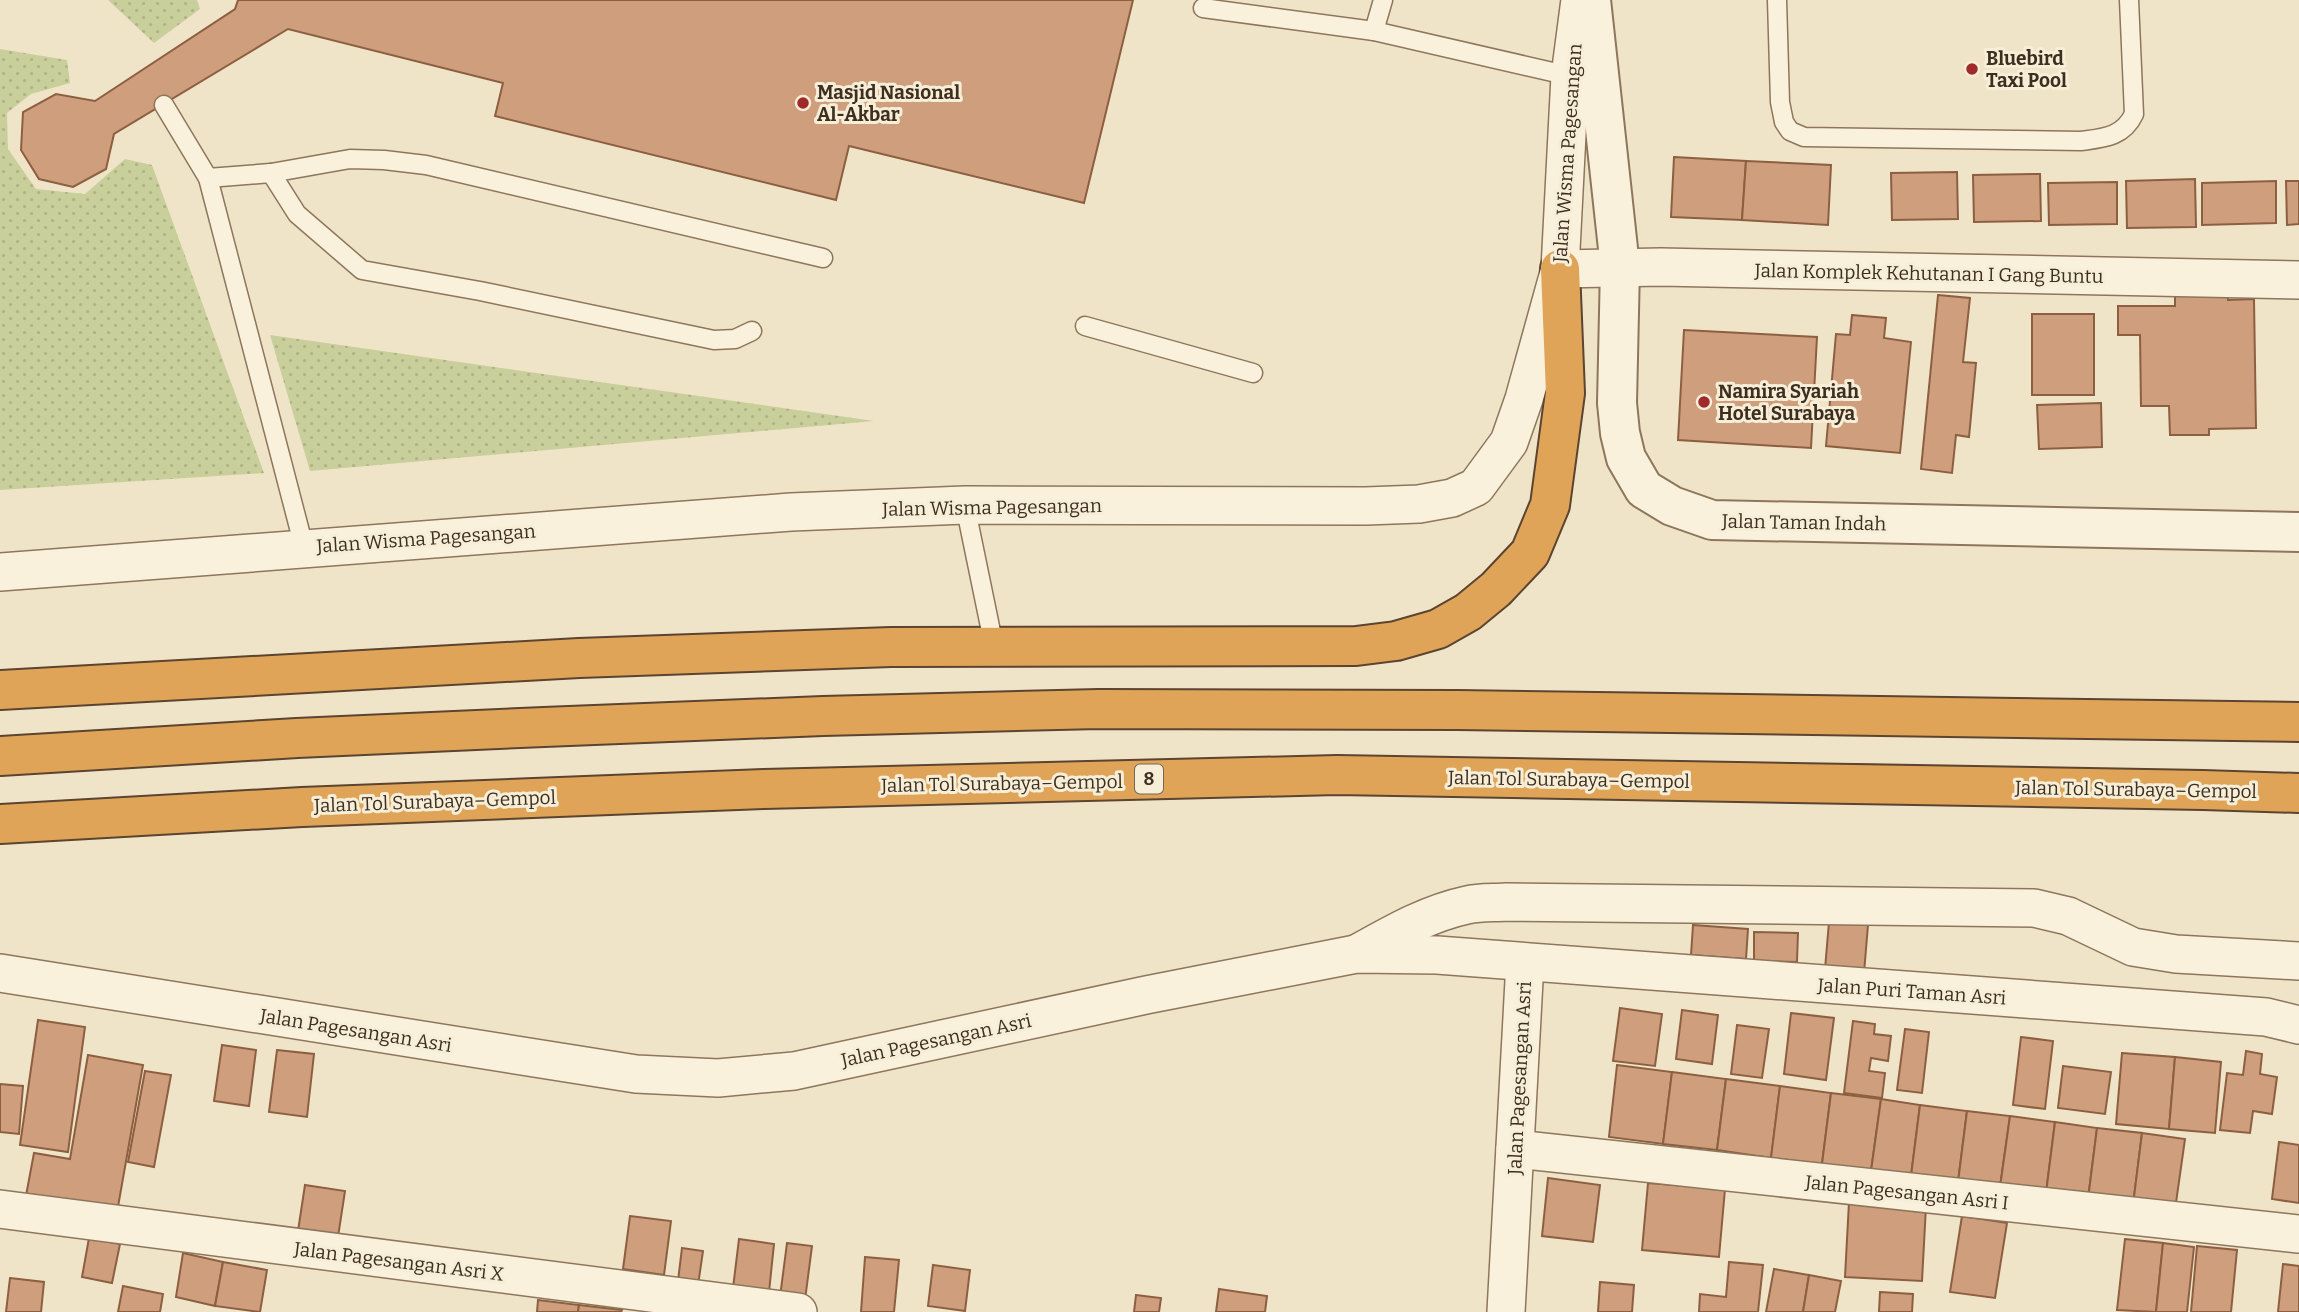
<svg xmlns="http://www.w3.org/2000/svg" width="2299" height="1312" font-family="Bitter,serif">
<defs>
<pattern id="grass-dots" width="8" height="8" patternUnits="userSpaceOnUse" patternTransform="scale(1.75)"><rect width="8" height="8" fill="#c9cf9b"/><path d="M2 2h.1M6 6h.1" fill="none" stroke="#aeb285" stroke-width="1.8" stroke-linecap="round"/></pattern>
</defs>
<rect width="100%" height="100%" fill="#f0e4c8"/>
<!-- grass -->
<g fill="url(#grass-dots)">
<polygon points="108,0 197,0 200,9 154,43"/>
<polygon points="0,49 67,60 70,83 31,94 7,113 8,149 36,189 85,194 125,159 152,165 264,473 0,490"/>
<polygon points="270,335 874,421 310,471"/>
</g>
<!-- building -->
<g fill="#cf9f7d" stroke="#8d5f41" stroke-width="2">
<polygon points="238,0 1133,0 1084,203 849,146 836,200 495,116 503,83 288,29 114,134 106,169 73,187 39,179 21,150 23,112 56,94 95,101 235,9"/>
<polygon points="1674,157 1746,161 1742,220 1671,217"/>
<polygon points="1746,161 1831,165 1828,225 1742,220"/>
<polygon points="1957,172 1958,219 1892,220 1891,173"/>
<polygon points="2040,174 2041,221 1974,222 1973,175"/>
<polygon points="2195,179 2196,227 2127,228 2126,181"/>
<polygon points="2276,181 2276,223 2202,225 2202,183"/>
<polygon points="2286,181 2299,181 2299,224 2287,225"/>
<polygon points="2117,182 2117,224 2049,225 2048,183"/>
<polygon points="2175,290 2228,290 2228,300 2254,299 2256,428 2209,429 2209,435 2170,435 2169,406 2141,406 2140,335 2118,335 2118,306 2175,306"/>
<polygon points="1938,295 1970,298 1963,362 1976,363 1969,437 1956,435 1952,473 1921,469"/>
<rect x="2032" y="314" width="62" height="81"/>
<polygon points="1852,315 1886,318 1884,338 1911,342 1900,453 1826,446 1836,334 1850,335"/>
<polygon points="1684,330 1817,337 1811,448 1678,440"/>
<polygon points="2101,403 2102,447 2039,449 2037,405"/>
<polygon points="1829,922 1868,925 1864,973 1825,969"/>
<polygon points="1693,925 1748,929 1746,959 1691,955"/>
<polygon points="1754,932 1798,933 1797,962 1754,961"/>
<polygon points="1620,1008 1662,1014 1655,1066 1613,1061"/>
<polygon points="1682,1010 1718,1015 1712,1064 1676,1059"/>
<polygon points="1791,1013 1834,1018 1826,1080 1784,1074"/>
<polygon points="38,1020 85,1027 68,1152 20,1145"/>
<polygon points="1853,1021 1875,1024 1874,1034 1891,1036 1888,1061 1871,1058 1869,1071 1885,1073 1882,1098 1844,1093"/>
<polygon points="1737,1025 1769,1029 1762,1078 1731,1074"/>
<polygon points="1905,1029 1929,1032 1922,1093 1897,1090"/>
<polygon points="2021,1037 2053,1041 2045,1109 2013,1105"/>
<polygon points="222,1045 256,1050 249,1106 214,1101"/>
<polygon points="277,1050 314,1054 307,1117 269,1112"/>
<polygon points="2246,1051 2262,1054 2260,1074 2277,1077 2272,1114 2253,1111 2250,1133 2220,1130 2227,1073 2243,1075"/>
<polygon points="2122,1053 2175,1057 2169,1129 2116,1124"/>
<polygon points="88,1055 143,1065 116,1218 25,1201 34,1153 70,1159"/>
<polygon points="2175,1057 2221,1062 2215,1133 2169,1129"/>
<polygon points="1617,1065 1672,1072 1663,1144 1609,1137"/>
<polygon points="2063,1066 2111,1072 2105,1114 2058,1108"/>
<polygon points="145,1071 171,1075 154,1167 128,1162"/>
<polygon points="1672,1072 1726,1079 1717,1150 1663,1144"/>
<polygon points="1726,1079 1780,1086 1771,1158 1717,1150"/>
<polygon points="0,1084 23,1086 19,1134 0,1132"/>
<polygon points="1780,1086 1831,1093 1822,1164 1771,1158"/>
<polygon points="1831,1093 1881,1099 1871,1171 1822,1164"/>
<polygon points="1881,1099 1920,1105 1911,1176 1871,1171"/>
<polygon points="1920,1105 1967,1111 1958,1182 1911,1176"/>
<polygon points="1967,1111 2010,1116 2000,1187 1958,1182"/>
<polygon points="2010,1116 2055,1122 2046,1193 2000,1187"/>
<polygon points="2055,1122 2097,1128 2088,1199 2046,1193"/>
<polygon points="2097,1128 2142,1133 2133,1205 2088,1199"/>
<polygon points="2142,1133 2185,1139 2175,1210 2133,1205"/>
<polygon points="2279,1142 2299,1145 2299,1203 2272,1199"/>
<polygon points="1548,1178 1600,1185 1593,1242 1542,1236"/>
<polygon points="1648,1183 1725,1189 1719,1257 1642,1250"/>
<polygon points="305,1185 345,1191 336,1250 296,1244"/>
<polygon points="1849,1202 1926,1206 1922,1281 1845,1277"/>
<polygon points="630,1216 671,1221 664,1275 623,1269"/>
<polygon points="1962,1216 2007,1223 1995,1298 1950,1292"/>
<polygon points="89,1238 120,1244 112,1283 82,1277"/>
<polygon points="739,1239 774,1244 769,1292 733,1288"/>
<polygon points="2125,1239 2163,1243 2156,1312 2117,1310"/>
<polygon points="787,1243 812,1246 805,1300 780,1297"/>
<polygon points="2163,1243 2194,1247 2187,1312 2156,1312"/>
<polygon points="2197,1246 2237,1250 2231,1312 2191,1312"/>
<polygon points="682,1248 703,1251 697,1292 677,1289"/>
<polygon points="183,1253 223,1262 215,1306 176,1297"/>
<polygon points="865,1257 899,1260 894,1312 861,1312"/>
<polygon points="223,1262 267,1270 260,1312 215,1306"/>
<polygon points="1729,1262 1763,1265 1758,1312 1699,1312 1700,1294 1726,1297"/>
<polygon points="2283,1264 2299,1266 2299,1312 2278,1312"/>
<polygon points="933,1265 970,1270 965,1311 928,1306"/>
<polygon points="1774,1269 1809,1275 1803,1312 1766,1312"/>
<polygon points="1809,1275 1841,1281 1835,1312 1803,1312"/>
<polygon points="10,1278 44,1282 41,1312 6,1312"/>
<polygon points="1600,1282 1634,1285 1632,1312 1598,1312"/>
<polygon points="123,1286 163,1294 160,1312 118,1312"/>
<polygon points="1219,1289 1267,1296 1265,1312 1216,1312"/>
<polygon points="1880,1292 1913,1294 1912,1312 1879,1312"/>
<polygon points="1136,1295 1161,1298 1159,1312 1134,1312"/>
<polygon points="538,1300 579,1305 578,1312 537,1312"/>
<polygon points="579,1305 622,1310 621,1312 578,1312"/>
</g>
<g fill="none" stroke-linecap="round" stroke-linejoin="round">
<!-- service casing -->
<g stroke="#8d765c" stroke-width="21">
<g id="service">
<path d="M1777,0L1780,102L1784,122L1790,131L1804,137L2081,141C2104,138 2123,137 2134,114L2129,0"/>
<polyline points="1203,8 1374,31 1570,76"/>
<polyline points="1374,31 1383,0"/>
<polyline points="164,105 208,178 271,173 350,159 384,160 426,165 823,258"/>
<polyline points="271,173 297,214 362,270 480,291 714,340 735,339 752,331"/>
<polyline points="208,178 304,547"/>
<polyline points="1085,326 1253,373"/>
<polyline points="965,505 994,646"/>
</g>
</g>
<!-- minor casing -->
<g stroke="#8d765c" stroke-width="40">
<g id="minor">
<polyline points="1560,269 1661,267 2299,280"/>
<polyline points="0,572 791,512 965,505 1366,506 1419,504 1452,498 1476,487 1509,442 1524,399 1560,269 1570,76 1580,0"/>
<path d="M1360,952C1394,933 1429,913 1467,905C1480,902 1493,903 1506,902L2034,908L2068,916L2133,947L2176,954L2299,961"/>
<polyline points="0,973 636,1074 718,1078 794,1071 1146,995 1356,954 1437,955 2266,1017 2299,1025"/>
<polyline points="1515,1149 2299,1234"/>
<polyline points="0,1209 798,1312"/>
<polyline points="1506,1312 1525,962"/>
</g>
</g>
<!-- tertiary casing -->
<g stroke="#8d765c" stroke-width="42">
<polyline id="tertiary" points="1591,0 1620,267 1617,403 1620,433 1626,458 1644,489 1672,506 1712,520 2299,532"/>
</g>
<!-- motorway casing -->
<g stroke="#5b4430" stroke-width="42">
<g id="motorway">
<polyline points="0,690 579,658 891,647 1356,646 1396,641 1438,629 1468,612 1496,589 1530,553 1550,505 1565,393 1560,269"/>
<polyline points="0,756 297,738 544,727 823,716 1099,709 1457,710 2299,722"/>
<polyline points="0,824 302,807 764,789 1337,775 2203,790 2299,793"/>
</g>
</g>
<!-- service -->
<use href="#service" stroke="#faf1dc" stroke-width="18"/>
<!-- minor -->
<use href="#minor" stroke="#faf1dc" stroke-width="37"/>
<!-- tertiary -->
<use href="#tertiary" stroke="#faf1dc" stroke-width="38"/>
<!-- motorway -->
<use href="#motorway" stroke="#e0a458" stroke-width="38"/>
</g>
<!-- markers -->
<g fill="#9e2a2b" stroke="#f7eed8" stroke-width="2.5">
<circle cx="1972" cy="69" r="7"/>
<circle cx="803" cy="103" r="7"/>
<circle cx="1704" cy="402" r="7"/>
</g>
<g text-anchor="middle" stroke-width="6" stroke-linejoin="round" paint-order="stroke">
<!-- shield labels -->
<rect fill="#f7eed8" stroke="#756857" stroke-width="2" x="1135" y="764.5" width="28" height="29" rx="5"/>
<g font-size="18" font-weight="bold" fill="#3d2e20">
<text x="1149" y="785">8</text>
</g>
<!-- poi labels -->
<g font-size="19" font-weight="bold" fill="#3d2e20" stroke="#f7eed8" text-anchor="start">
<text x="1986" y="65">Bluebird<tspan x="1986" dy="22">Taxi Pool</tspan></text>
<text x="817" y="99">Masjid Nasional<tspan x="817" dy="22">Al-Akbar</tspan></text>
<text x="1718" y="398">Namira Syariah<tspan x="1718" dy="22">Hotel Surabaya</tspan></text>
</g>
<!-- street labels -->
<g font-size="19" fill="#3d2e20" stroke="#f7eed8">
<text transform="translate(1567 153) rotate(-86)" y="7">Jalan Wisma Pagesangan</text>
<text transform="translate(1929 273) rotate(1)" y="7">Jalan Komplek Kehutanan I Gang Buntu</text>
<text transform="translate(992 507) rotate(-1)" y="7">Jalan Wisma Pagesangan</text>
<text transform="translate(1804 522) rotate(1)" y="7">Jalan Taman Indah</text>
<text transform="translate(426 538) rotate(-4)" y="7">Jalan Wisma Pagesangan</text>
<text transform="translate(1569 779) rotate(1)" y="7">Jalan Tol Surabaya–Gempol</text>
<text transform="translate(1002 783) rotate(-1)" y="7">Jalan Tol Surabaya–Gempol</text>
<text transform="translate(2136 789) rotate(1)" y="7">Jalan Tol Surabaya–Gempol</text>
<text transform="translate(435 801) rotate(-2)" y="7">Jalan Tol Surabaya–Gempol</text>
<text transform="translate(1912 991) rotate(4)" y="7">Jalan Puri Taman Asri</text>
<text transform="translate(356 1030) rotate(9)" y="7">Jalan Pagesangan Asri</text>
<text transform="translate(936 1040) rotate(-12)" y="7">Jalan Pagesangan Asri</text>
<text transform="translate(1519 1078) rotate(-87)" y="7">Jalan Pagesangan Asri</text>
<text transform="translate(1907 1192) rotate(6)" y="7">Jalan Pagesangan Asri I</text>
<text transform="translate(399 1261) rotate(7)" y="7">Jalan Pagesangan Asri X</text>
</g>
</g>
</svg>
